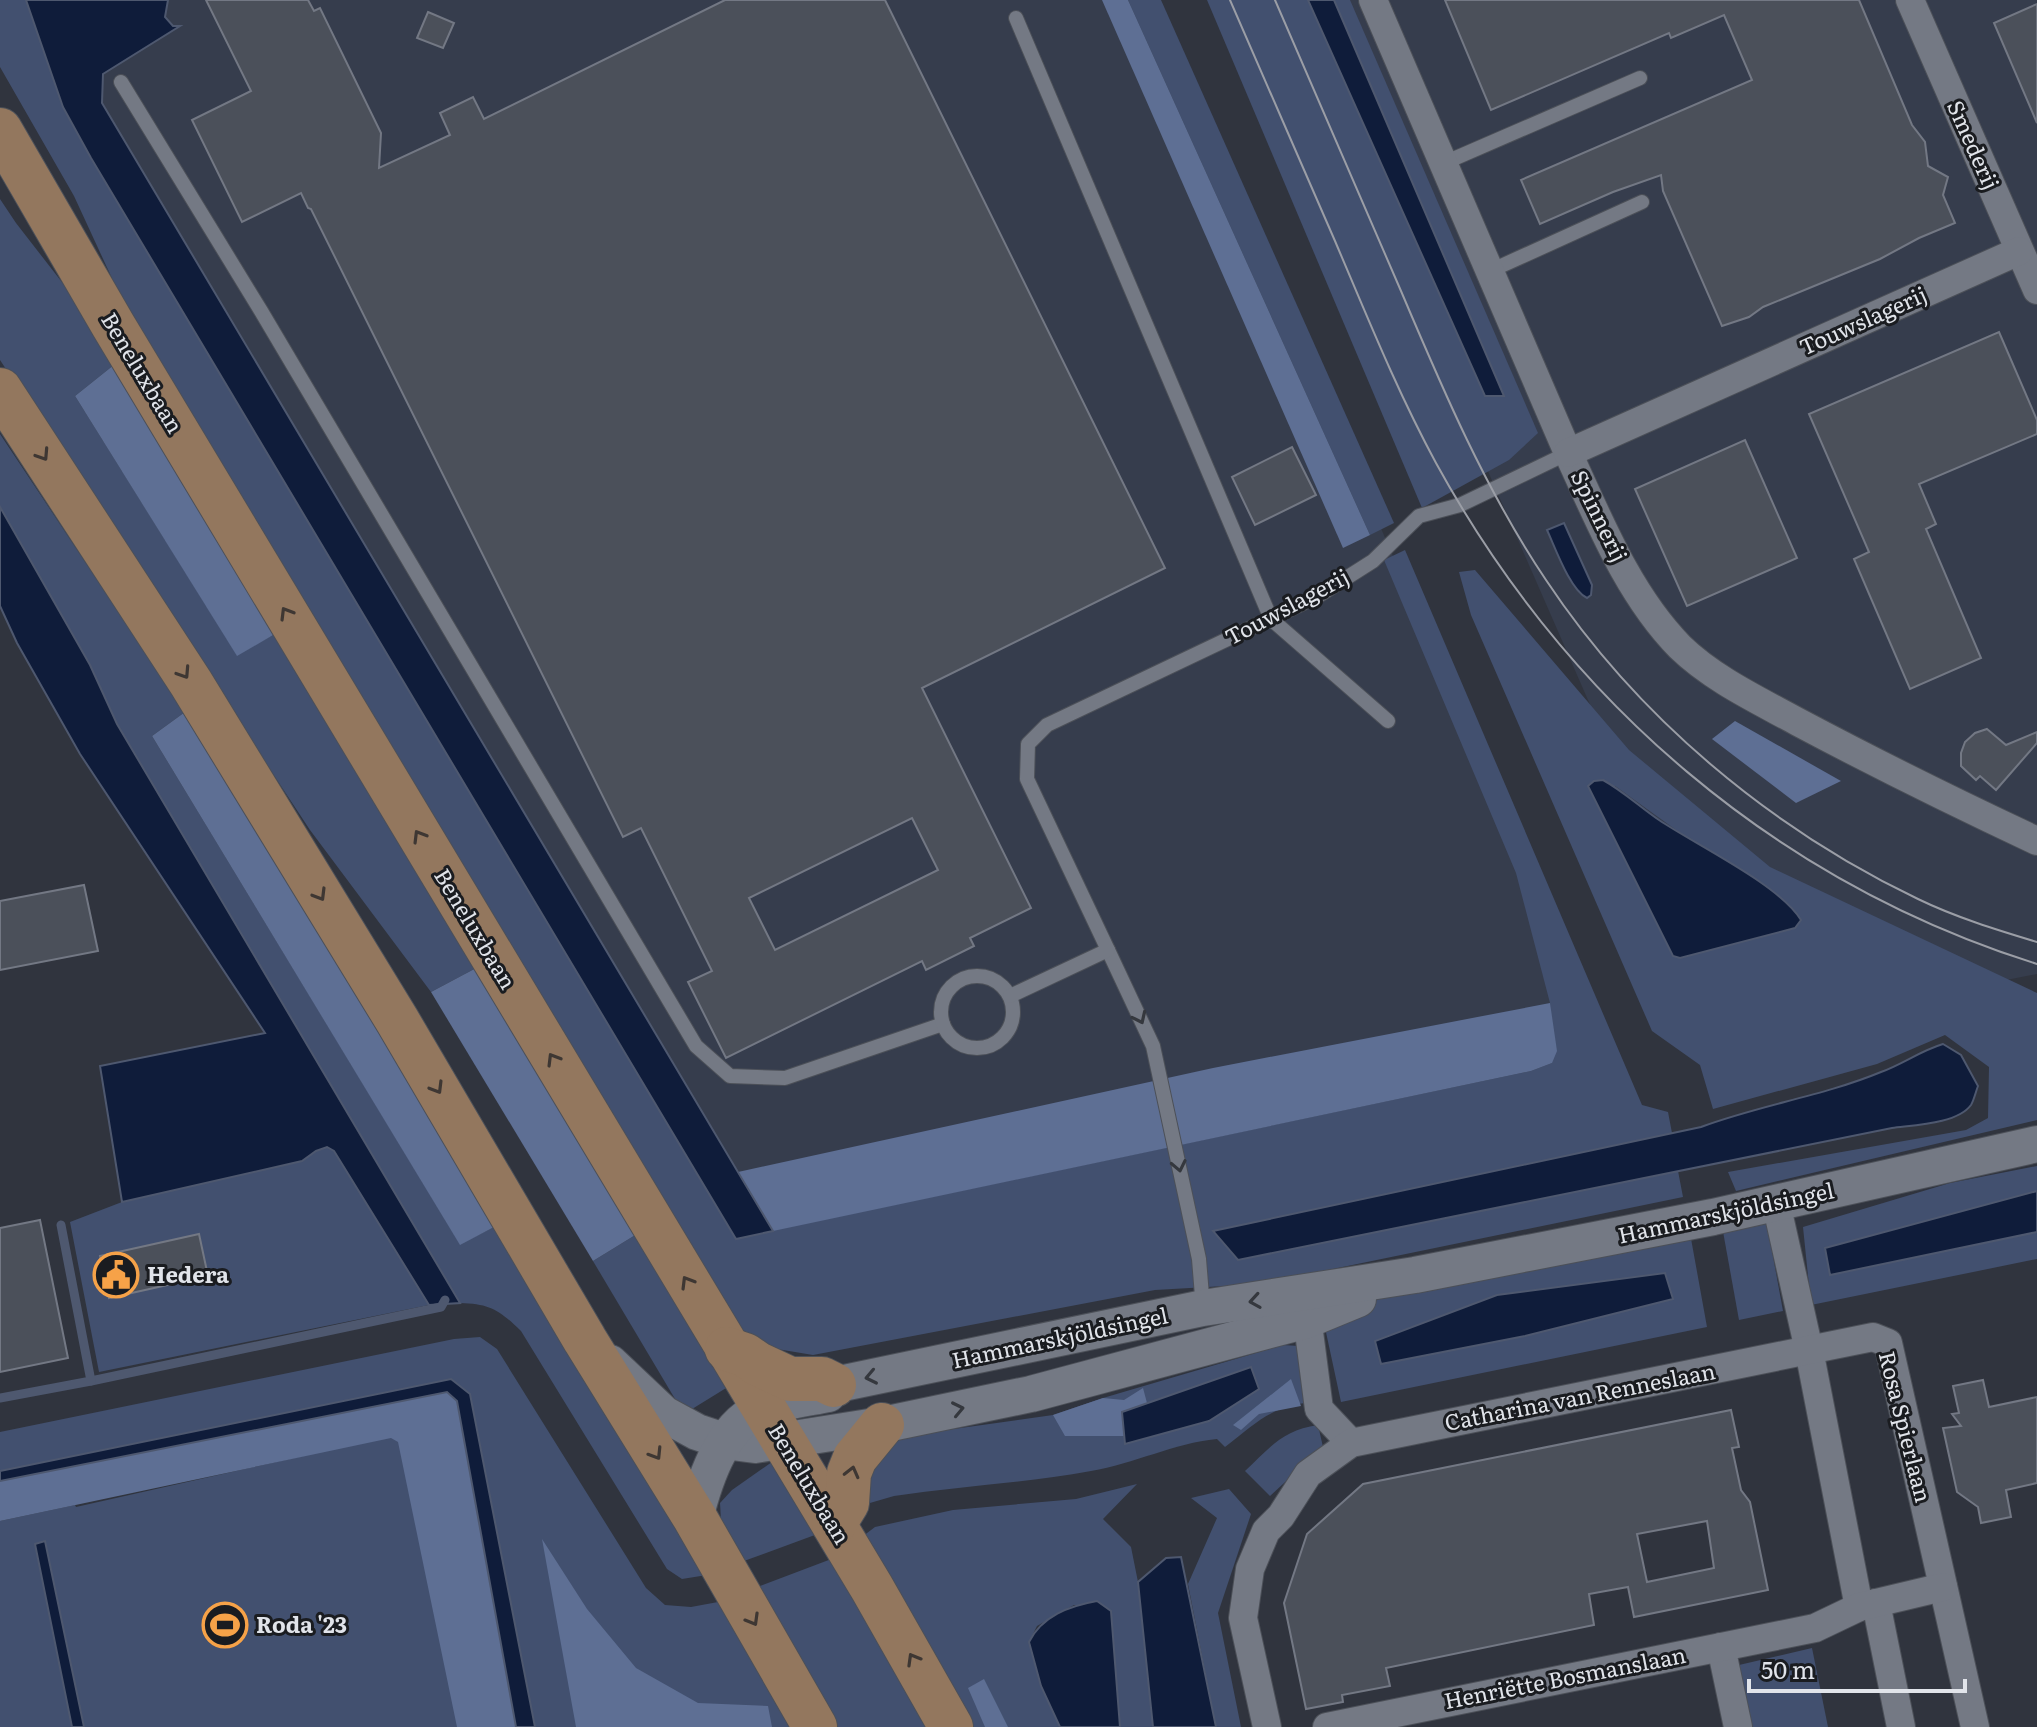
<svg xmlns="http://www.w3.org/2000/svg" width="2037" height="1727" font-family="Literata,serif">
<rect width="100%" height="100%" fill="#30343e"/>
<!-- built -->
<g fill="#363d4d">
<polygon points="0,0 1151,0 1618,1073 728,1262"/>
<polygon points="1282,0 2037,0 2037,974 1734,1034"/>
</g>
<!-- green -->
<g fill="#42506f" fill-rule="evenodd">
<polygon points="0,0 26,0 63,107 91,158 736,1238 1531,1071 1552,1063 1550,1003 1516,873 1384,560 1405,550 1642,1105 1668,1112 1672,1133 1213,1231 1238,1260 1678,1171 1683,1197 1260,1284 1155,1290 813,1355 777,1349 745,1333 712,1291 134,326 74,196 0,67"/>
<polygon points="1128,0 1161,0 1394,523 1370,535"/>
<polygon points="1207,0 1350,0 1538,433 1509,460 1422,508"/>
<polygon points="0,199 16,223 82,308 115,364 75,396 237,655 275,634 478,967 431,992 310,830 0,360"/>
<path d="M0,434L185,712L152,736L460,1244L496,1226L707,1575L682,1579L667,1569L521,1331C499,1310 491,1304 460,1303L117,724L90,665L0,507Z"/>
<path d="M1475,570L1629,750L1770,867L2037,993V1120L1736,1191L1728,1172L1966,1130L1988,1118L1989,1067L1945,1035L1877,1064L1713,1109L1700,1065L1652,1031L1471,615L1459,572ZM1615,786L1801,920L1795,928L1681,958L1674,956Z"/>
<polygon points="327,1147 334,1151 429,1305 99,1372 70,1222 122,1202 302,1161 316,1151"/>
<polygon points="2037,1166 2037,1191 1825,1249 1830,1275 2037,1232 2037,1259 1811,1305 1803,1227 1950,1183"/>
<polygon points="1766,1218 1783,1311 1739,1320 1722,1226"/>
<path d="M1690,1233L1707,1327L1341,1402L1321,1309ZM1673,1299L1525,1336L1381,1364L1375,1342Z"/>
<polygon points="637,1234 731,1385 684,1414 593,1261"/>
<polygon points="480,1337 497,1349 646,1588 665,1605 691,1607 718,1602 834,1558 875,1527 953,1510 1076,1499 1137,1484 1103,1519 1131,1547 1138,1582 1153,1727 1120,1727 1111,1611 1074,1605 1037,1626 1029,1642 1041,1686 1060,1727 535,1727 470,1394 451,1379 0,1471 0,1432 454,1339"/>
<path d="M1283,1345L1299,1346L1313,1402C1271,1406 1257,1422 1225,1447L1217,1439C1174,1443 1134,1464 1091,1471C1026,1483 960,1486 894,1496L863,1505L875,1460L897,1440L932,1432L1053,1415L1103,1398Z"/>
<path d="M1318,1425L1323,1447L1270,1496L1245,1471C1270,1448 1282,1430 1318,1425Z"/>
<polygon points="410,1432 472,1727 0,1727 0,1521 75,1505 76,1507"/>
<polygon points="772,1462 823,1532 744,1561 721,1520 720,1503 732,1490"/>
<polygon points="1229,1489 1251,1514 1218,1613 1241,1727 1216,1727 1188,1584 1217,1518 1191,1498"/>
<polygon points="1812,1648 1828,1727 1752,1727 1739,1665"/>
</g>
<!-- forest -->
<g fill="#5e6f94">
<polygon points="1102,0 1128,0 1370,535 1343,548"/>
<polygon points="115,364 275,634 237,656 75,396"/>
<polygon points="185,712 496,1226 460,1245 152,736"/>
<polygon points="1735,721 1841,781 1796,803 1712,739"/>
<polygon points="478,967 637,1234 593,1261 431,992"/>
<polygon points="1550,1003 1557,1051 1552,1063 1531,1071 773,1231 738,1172 1213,1068"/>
<polygon points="1291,1379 1301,1406 1259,1414 1241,1430 1233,1425"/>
<polygon points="1143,1388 1147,1403 1122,1412 1125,1436 1065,1436 1053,1415 1103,1398 1124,1400"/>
<polygon points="447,1392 457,1401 516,1727 457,1727 398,1442 391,1438 0,1521 0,1481"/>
<polygon points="542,1539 587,1609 636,1668 698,1703 768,1706 772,1727 576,1727"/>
<polygon points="984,1679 1008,1727 985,1727 968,1688"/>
</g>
<!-- water -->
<g fill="#0f1c3a" stroke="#4e586f" stroke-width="2">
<polygon points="26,0 168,0 165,17 173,26 180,26 103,74 102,103 773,1231 736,1239 91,158 63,107"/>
<polygon points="1308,0 1334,0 1504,396 1485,396"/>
<polygon points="0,507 90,665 117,724 460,1303 429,1305 334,1151 327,1147 316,1151 302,1161 122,1202 100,1066 265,1033 80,754 17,643 0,606"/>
<path d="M1564,523L1592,585L1591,595L1587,598C1570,590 1555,547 1547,530Z"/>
<path d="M1603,780C1623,791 1640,807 1659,820C1696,845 1780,885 1801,920L1795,928L1680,958L1673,956L1588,786L1594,781Z"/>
<path d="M1943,1044L1961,1055L1978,1086C1976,1091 1974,1100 1971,1105C1957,1124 1914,1125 1892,1128L1238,1260L1213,1231L1701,1127C1760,1105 1823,1096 1881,1072C1903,1064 1920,1051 1943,1044Z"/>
<polygon points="2037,1191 2037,1232 1830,1275 1825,1248"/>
<polygon points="1665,1273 1673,1299 1525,1336 1381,1364 1375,1341 1497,1295"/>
<polygon points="1251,1367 1259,1389 1209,1421 1125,1444 1122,1412"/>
<polygon points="451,1379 470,1394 535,1727 516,1727 457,1401 447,1392 0,1481 0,1471"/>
<polygon points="45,1541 84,1727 72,1727 35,1544"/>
<polygon points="1181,1557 1216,1727 1153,1727 1138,1582 1166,1558"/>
<path d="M1097,1601L1111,1611L1120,1727H1060L1041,1686L1029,1642C1042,1616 1069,1606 1097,1601Z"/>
</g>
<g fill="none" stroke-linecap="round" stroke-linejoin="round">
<!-- stream -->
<g stroke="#4e586f" stroke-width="9">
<polyline points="91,1381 441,1307 445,1300"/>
<polyline points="0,1398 91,1381 61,1225"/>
</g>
</g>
<!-- building -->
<g fill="#4b505a" stroke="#737884" stroke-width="2" fill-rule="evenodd">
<path d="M206,0H308L314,11L320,8L381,133L379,168L450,135L440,113L473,97L484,119L725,0H885L1165,568L922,688L1031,908L970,938L974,946L926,970L922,961L726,1058L688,982L712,971L641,828L623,837L311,209L308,208L301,193L242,222L192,120L251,91ZM912,818L938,870L775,950L749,898Z"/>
<polygon points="1445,0 1859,0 1912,125 1925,142 1928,166 1948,177 1943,195 1955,223 1919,238 1880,259 1763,307 1749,317 1722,326 1663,191 1661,175 1613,192 1540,224 1521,180 1752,80 1724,15 1671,38 1669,33 1491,110"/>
<polygon points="2037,4 2037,123 1994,23"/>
<polygon points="428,12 454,23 443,48 417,38"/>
<polygon points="1999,332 2037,420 2037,434 1919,484 1936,524 1926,529 1981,658 1910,689 1854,559 1869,552 1809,414"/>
<polygon points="1745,440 1797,558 1687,606 1635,489"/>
<polygon points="1292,447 1316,495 1255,525 1232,477"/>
<polygon points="1987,729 2006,745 2037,732 2037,743 1996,790 1980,776 1976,780 1961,766 1961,753 1965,742 1975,733"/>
<polygon points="84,885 98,951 0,970 0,901"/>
<polygon points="40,1220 68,1358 0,1372 0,1228"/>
<polygon points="199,1234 208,1276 109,1298 100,1256"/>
<polygon points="1983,1380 1989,1407 2037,1397 2037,1483 2006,1490 2011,1517 1981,1523 1978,1507 1957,1492 1943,1428 1961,1426 1952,1414 1959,1413 1953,1386"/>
<path d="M1731,1410L1739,1447L1732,1448L1741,1490L1750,1502L1768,1590L1634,1617L1628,1587L1589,1594L1594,1625L1386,1668L1390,1686L1342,1695L1343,1702L1306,1709L1284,1603L1307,1534L1363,1484ZM1707,1521L1714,1568L1647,1582L1637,1534Z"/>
</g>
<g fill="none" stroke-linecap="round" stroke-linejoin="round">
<!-- service casing -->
<g stroke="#4c5058" stroke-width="16">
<g id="service">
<polyline points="1016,18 1271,619 1388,721"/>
<polyline points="121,82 261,311 696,1046 730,1076 785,1078 943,1024"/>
<polyline points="1444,163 1640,78"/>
<polyline points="1490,271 1642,202"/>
<polyline points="1108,950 1153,1046 1199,1259 1203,1308"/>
<circle cx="977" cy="1012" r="36"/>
<polyline points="1010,996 1108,950 1027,779 1028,744 1047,725 1318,596 1373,561 1419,516 1460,505 1568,453"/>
</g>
</g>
<!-- minor casing -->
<g stroke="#4c5058" stroke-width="30">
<g id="minor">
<path d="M1373,0L1568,453C1599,520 1628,594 1680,647C1713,679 1758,700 1798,722C1877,764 1956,803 2037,841"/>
<polyline points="1910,0 2037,290"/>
<polyline points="1568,453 2019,251"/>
<polyline points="1776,1203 1809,1350 1859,1607"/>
<polyline points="1305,1301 1319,1409 1351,1443"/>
<polyline points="1876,1603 1901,1727"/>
<polyline points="1721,1647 1738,1727"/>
<polyline points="1267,1727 1243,1618 1250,1569 1266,1531 1281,1516 1308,1474 1351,1443 1873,1337 1888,1343 1975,1727"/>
<polyline points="1327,1727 1815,1628 1859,1607 1943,1587"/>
</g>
</g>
<!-- tertiary casing -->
<g stroke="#4c5058" stroke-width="38">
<g id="tertiary">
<polyline points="610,1363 664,1414 697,1432 724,1441 755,1445 882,1425 1031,1394 1307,1320 1358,1299"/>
<path d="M695,1518C705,1478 723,1421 767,1407C787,1401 808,1398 828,1394L834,1385L1203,1308L1415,1275L1713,1217L2037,1144"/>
</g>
</g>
<!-- primary casing -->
<g stroke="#4c5058" stroke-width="46">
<g id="primary">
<polyline points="0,130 113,325 872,1588 951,1727"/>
<polyline points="0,390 191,683 397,1020 585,1340 695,1518 815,1727"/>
<polyline points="727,1349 745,1355 758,1364 790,1379 822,1379 834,1385"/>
<polyline points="834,1524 847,1503 849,1473 855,1458 882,1425"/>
</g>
</g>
<!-- service -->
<use href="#service" stroke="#747984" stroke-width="14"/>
<!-- minor -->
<use href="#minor" stroke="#747984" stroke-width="28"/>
<!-- tertiary -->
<use href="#tertiary" stroke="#747984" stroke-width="36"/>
<!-- primary -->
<use href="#primary" stroke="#93775e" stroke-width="44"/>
<!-- tram -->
<g stroke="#9b9ea6" stroke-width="2">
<path d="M1230,0C1265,80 1300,161 1335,241C1367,316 1397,391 1436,463C1567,702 1776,882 2037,964"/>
<path d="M1275,0C1317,97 1359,194 1401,291C1443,390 1486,491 1546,580C1637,717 1770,828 1918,899C1955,917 1997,930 2037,942"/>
</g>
</g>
<!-- one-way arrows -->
<defs><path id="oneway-chevron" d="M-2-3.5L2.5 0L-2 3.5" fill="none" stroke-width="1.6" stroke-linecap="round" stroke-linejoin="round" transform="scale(2)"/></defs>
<g stroke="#3e3733">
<use href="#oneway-chevron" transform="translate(43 455) rotate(57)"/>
<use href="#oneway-chevron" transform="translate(286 613) rotate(-121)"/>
<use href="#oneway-chevron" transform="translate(184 673) rotate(57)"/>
<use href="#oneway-chevron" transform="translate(419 836) rotate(-121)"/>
<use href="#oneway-chevron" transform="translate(320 895) rotate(59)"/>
<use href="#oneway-chevron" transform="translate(553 1059) rotate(-121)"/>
<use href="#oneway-chevron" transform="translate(437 1088) rotate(59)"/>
<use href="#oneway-chevron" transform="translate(687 1282) rotate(-121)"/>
<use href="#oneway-chevron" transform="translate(656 1454) rotate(58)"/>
<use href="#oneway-chevron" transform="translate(852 1472) rotate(-76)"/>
<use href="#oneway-chevron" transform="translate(753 1620) rotate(60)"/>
<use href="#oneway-chevron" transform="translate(913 1659) rotate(-120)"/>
</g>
<g stroke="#35383e">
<use href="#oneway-chevron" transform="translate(1140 1018) rotate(65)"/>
<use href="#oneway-chevron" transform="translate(1179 1166) rotate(78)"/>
<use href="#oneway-chevron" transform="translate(1255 1301) rotate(171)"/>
<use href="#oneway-chevron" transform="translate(871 1377) rotate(168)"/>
<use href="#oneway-chevron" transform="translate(958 1409) rotate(-12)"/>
</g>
<!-- icons -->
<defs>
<g id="civic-ring" transform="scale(2.3)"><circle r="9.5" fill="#1a1c20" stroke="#f6a248" stroke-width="1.5"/><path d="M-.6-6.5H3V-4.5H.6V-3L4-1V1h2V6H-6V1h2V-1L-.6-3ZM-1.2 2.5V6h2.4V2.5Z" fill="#f6a248"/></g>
<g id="stadium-ring" transform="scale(2.3)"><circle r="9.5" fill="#1a1c20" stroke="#f6a248" stroke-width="1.5"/><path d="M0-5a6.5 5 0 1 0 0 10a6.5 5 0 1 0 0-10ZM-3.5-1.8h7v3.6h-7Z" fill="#f6a248"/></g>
</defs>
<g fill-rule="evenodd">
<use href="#civic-ring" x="116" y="1275"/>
<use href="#stadium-ring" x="225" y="1625"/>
</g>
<g text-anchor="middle" stroke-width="6" stroke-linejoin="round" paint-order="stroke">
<!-- street labels -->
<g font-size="22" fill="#e1e4ea" stroke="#1a1c20">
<text transform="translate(1973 145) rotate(66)" y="8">Smederij</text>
<text transform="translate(1863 321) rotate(-24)" y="8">Touwslagerij</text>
<text transform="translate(142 373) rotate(59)" y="8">Beneluxbaan</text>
<text transform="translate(1599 516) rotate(64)" y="8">Spinnerij</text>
<text transform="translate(1287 607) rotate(-28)" y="8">Touwslagerij</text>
<text transform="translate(475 929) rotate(59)" y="8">Beneluxbaan</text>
<text transform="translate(1726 1213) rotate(-12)" y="8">Hammarskjöldsingel</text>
<text transform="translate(1060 1338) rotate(-12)" y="8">Hammarskjöldsingel</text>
<text transform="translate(1580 1397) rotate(-11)" y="8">Catharina van Renneslaan</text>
<text transform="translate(1905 1427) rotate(76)" y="8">Rosa Spierlaan</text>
<text transform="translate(809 1484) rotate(59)" y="8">Beneluxbaan</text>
<text transform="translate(1565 1678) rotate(-11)" y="8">Henriëtte Bosmanslaan</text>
</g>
<!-- poi labels -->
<g font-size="22" font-weight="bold" fill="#e1e4ea" stroke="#1a1c20" text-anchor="start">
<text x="147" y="1283">Hedera</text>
<text x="256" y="1633">Roda '23</text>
</g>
</g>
<!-- scale -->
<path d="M1749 1679v12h216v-12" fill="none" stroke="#e1e4ea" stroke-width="4"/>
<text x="1761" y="1679" font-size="24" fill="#e1e4ea" stroke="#1a1c20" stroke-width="6" paint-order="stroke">50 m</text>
</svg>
